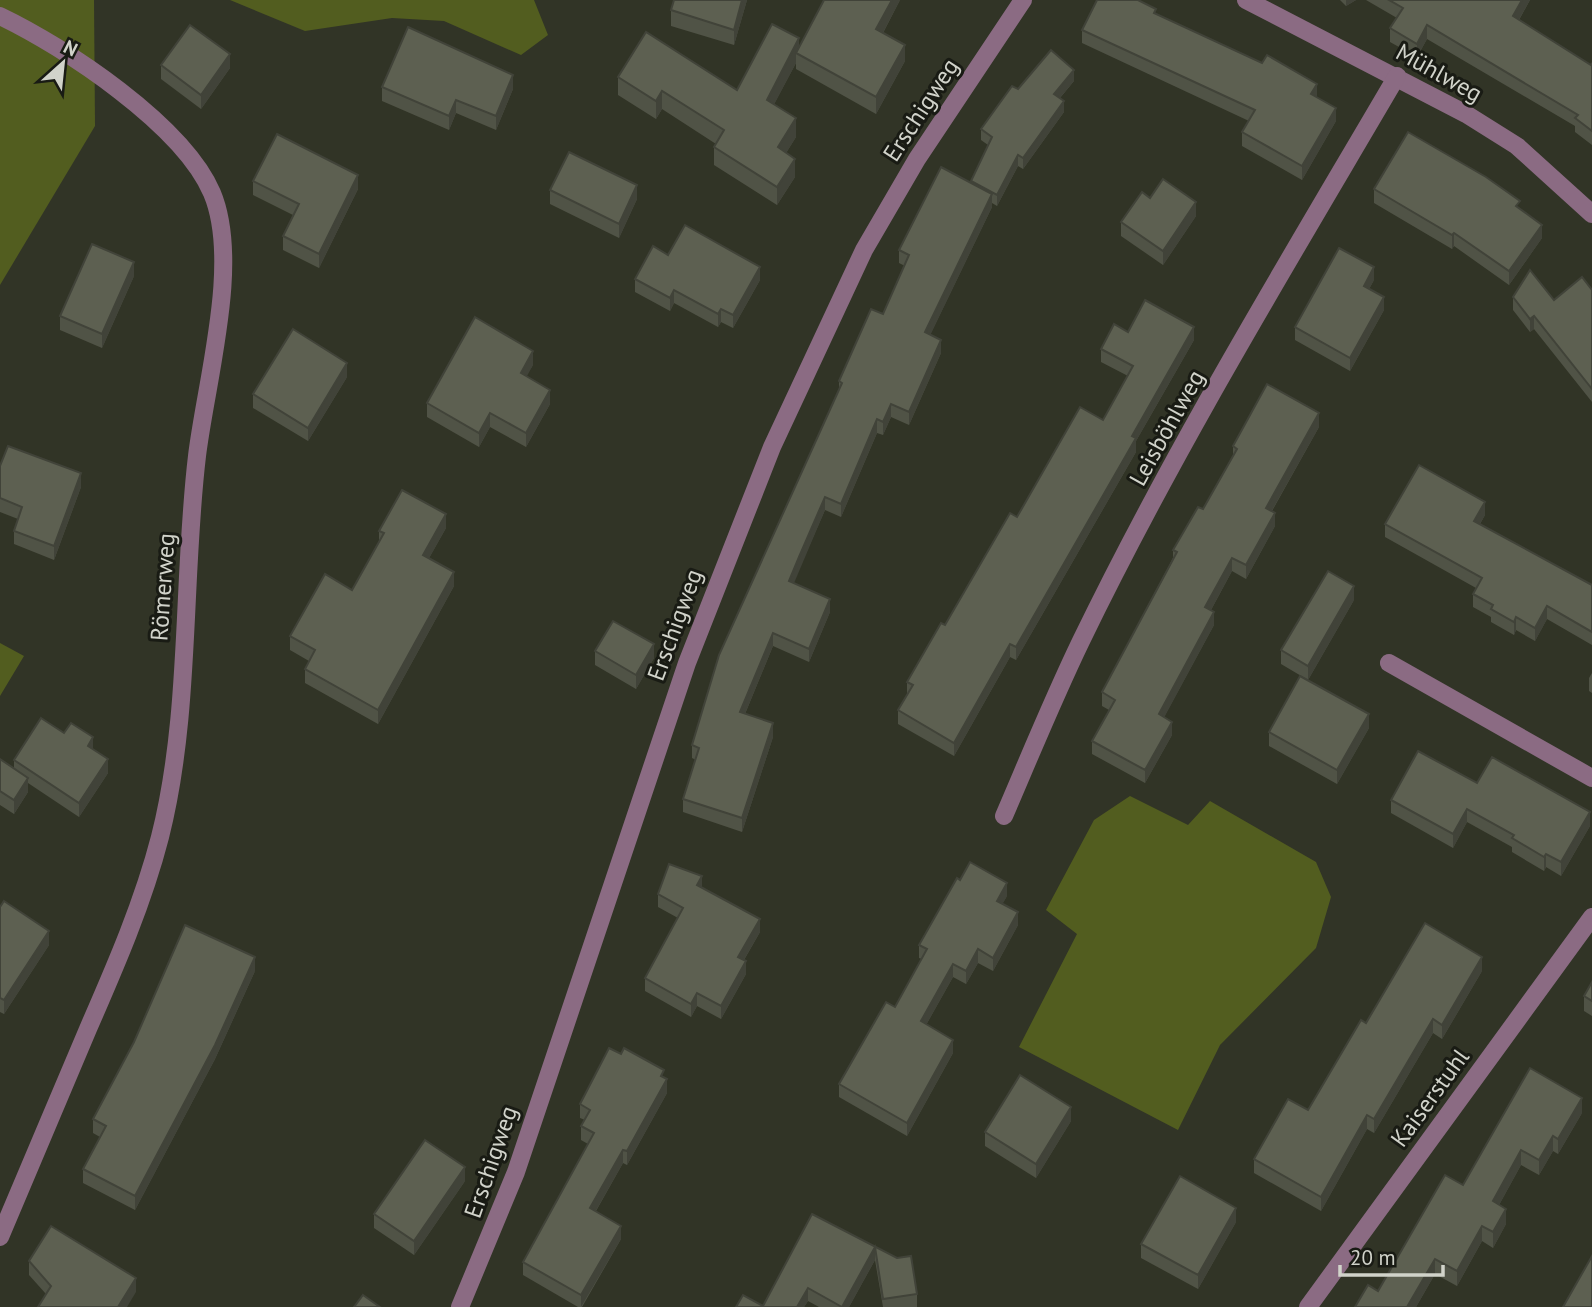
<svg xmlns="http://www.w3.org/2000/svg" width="1592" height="1307" font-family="'PT Sans',sans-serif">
<rect width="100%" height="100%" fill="#313426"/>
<!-- green -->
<g fill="#525d1f">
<polygon points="0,0 94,0 95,126 0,285"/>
<polygon points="230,0 534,0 548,35 521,55 444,21 392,18 305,31"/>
<polygon points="0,643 24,656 0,696"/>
<polygon points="1130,796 1188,825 1210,801 1316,862 1331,897 1316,948 1220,1045 1178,1130 1019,1047 1077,934 1046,910 1094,820"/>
</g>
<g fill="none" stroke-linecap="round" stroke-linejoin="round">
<!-- minor -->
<g stroke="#8b6b83" stroke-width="18">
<polyline points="1246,0 1466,114 1517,146 1592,214"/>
<path d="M0,16C65,47 183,125 212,193C241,262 206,381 197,456C182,581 191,715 160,837C143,903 115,967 88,1029C59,1098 29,1168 0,1237"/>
<polyline points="1389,663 1592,778"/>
<path d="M1004,816C1029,758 1053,699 1081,641C1175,447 1288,262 1397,76"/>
<polyline points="460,1307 516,1172 687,663 772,447 864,250 917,159 1023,0"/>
<polyline points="1308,1307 1592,917"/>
</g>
</g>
<!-- wall -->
<g fill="#505346">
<polygon points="674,0 747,0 734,45 671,26 671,10"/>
<polygon points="900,0 883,33 905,61 876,114 796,69 796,63 774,104 796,137 786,153 795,177 777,205 714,165 714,147 716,144 662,109 656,119 618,95 618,77 737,90 799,46"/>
<polygon points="1340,0 1356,0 1346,6"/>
<polygon points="1366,0 1530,0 1519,20 1591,65 1592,63 1592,145 1575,132 1575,126 1427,39 1417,57 1390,42 1390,28 1397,18"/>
<polygon points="1156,14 1317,97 1336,121 1302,180 1242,146 1242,132 1249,121 1082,43 1082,30"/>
<polygon points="161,65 230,68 201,109 161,79"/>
<polygon points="1074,81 1060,98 1064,112 1023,169 1018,166 997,206 992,203 992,207 930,335 941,353 909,425 891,417 883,435 877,433 841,517 825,510 793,583 830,612 809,662 773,646 745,714 773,737 742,832 683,812 683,799 696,760 692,758 692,745 839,389 839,381 883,314 905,266 899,263 899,250 971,183 988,145 981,140 981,129 1018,89"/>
<polygon points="382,87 513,89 496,130 456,113 449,130 382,101"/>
<polygon points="253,181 358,189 319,268 283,250 283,236 293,215 253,195"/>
<polygon points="1374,189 1520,209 1542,238 1509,285 1454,246 1452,249 1374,203"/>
<polygon points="550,190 637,199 619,238 550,204"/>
<polygon points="1150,198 1196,216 1163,265 1121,236 1121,222"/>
<polygon points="668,255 760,280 733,328 721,322 718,327 674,303 670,311 635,292 635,279"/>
<polygon points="134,276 102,348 60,330 60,316"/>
<polygon points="1374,280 1369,289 1384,310 1350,371 1295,340 1295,327"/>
<polygon points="1592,290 1592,402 1534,329 1530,332 1513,310 1513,297 1554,300"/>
<polygon points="1128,332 1194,340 1136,441 1136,452 1016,660 1010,657 954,756 898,724 898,710 907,696 907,682 1017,517 1103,420 1128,376 1101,362 1101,349"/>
<polygon points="533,365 526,376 550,404 526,447 490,427 479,447 427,417 427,403"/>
<polygon points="347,377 308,441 253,408 253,394"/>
<polygon points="1319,427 1272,511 1275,526 1246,579 1232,571 1211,610 1214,625 1164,717 1172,735 1145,783 1092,754 1092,741 1109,710 1102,706 1102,692 1173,558 1173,550 1203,509 1233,457 1233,446"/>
<polygon points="0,466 81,487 54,560 14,544 14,531 18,519 0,512"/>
<polygon points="1485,515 1480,524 1592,585 1592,645 1547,619 1535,641 1516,630 1514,635 1491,622 1491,617 1473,607 1473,594 1476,588 1385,537 1385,524"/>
<polygon points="446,528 429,558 454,586 378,724 305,683 305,669 309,661 290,650 290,636 352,590 379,541 379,531"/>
<polygon points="1354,600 1308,680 1281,664 1281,650"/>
<polygon points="595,651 654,658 636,689 595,665"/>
<polygon points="1592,673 1592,693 1589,691 1589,678"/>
<polygon points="1369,728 1337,784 1269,746 1269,732"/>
<polygon points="64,733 93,750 108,773 79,817 28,783 28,792 14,814 0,805 0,759 14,768 14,760"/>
<polygon points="1477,783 1590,826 1561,876 1546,867 1544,871 1512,852 1512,847 1467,822 1453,848 1391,813 1391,800"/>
<polygon points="702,887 760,932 744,960 746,974 721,1019 697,1006 691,1017 645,991 645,978 678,918 658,907 658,894"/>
<polygon points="1007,896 1002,904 1018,925 993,971 978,963 966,984 953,977 926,1025 953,1053 907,1136 839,1097 839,1084 895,1007 922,959 919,958 919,945"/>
<polygon points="0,907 49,945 4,1014 0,1012"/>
<polygon points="255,971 215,1059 135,1210 83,1183 83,1169 100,1137 93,1133 93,1119"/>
<polygon points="1482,971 1442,1039 1433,1033 1374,1133 1367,1129 1321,1211 1254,1173 1254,1159 1308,1110 1366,1023"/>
<polygon points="1592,982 1592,1016 1584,1011 1584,996"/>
<polygon points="664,1078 667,1093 627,1165 623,1163 596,1211 621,1239 582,1307 578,1307 523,1275 523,1262 588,1144 581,1140 581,1126 585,1120 580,1118 580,1104"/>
<polygon points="1582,1113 1558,1154 1553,1151 1539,1175 1521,1165 1499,1205 1506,1224 1493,1248 1482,1241 1457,1286 1435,1274 1416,1307 1355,1307 1378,1291 1463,1185"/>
<polygon points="1071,1121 1036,1178 985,1146 985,1132"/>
<polygon points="465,1181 414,1255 374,1228 374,1214"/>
<polygon points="812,1214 897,1258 917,1294 917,1307 883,1307 875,1260 849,1307 819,1307 808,1301 804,1307 736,1307 763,1306"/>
<polygon points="1236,1222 1198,1289 1141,1258 1141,1244"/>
<polygon points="29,1261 136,1292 46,1294 29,1275"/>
</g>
<!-- shaded-wall -->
<g fill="#414339">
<polygon points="742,0 747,0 734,45 734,30"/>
<polygon points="892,0 900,0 876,46 876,29"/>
<polygon points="1346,0 1356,0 1346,6"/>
<polygon points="1522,0 1530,0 1513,30 1513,16"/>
<polygon points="1427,25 1427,39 1417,57 1417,44"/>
<polygon points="799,38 799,55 796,53 796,63 767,118 767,100"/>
<polygon points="905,45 905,61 876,114 876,97"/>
<polygon points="230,54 230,68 201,109 201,95"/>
<polygon points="1074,70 1074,81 1054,105 1054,94"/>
<polygon points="513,75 513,89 496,130 496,116"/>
<polygon points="1317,84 1317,97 1311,94"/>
<polygon points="662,91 662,109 656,119 656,101"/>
<polygon points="456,100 456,113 449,130 449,116"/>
<polygon points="1064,101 1064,112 1023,169 1023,158"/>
<polygon points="1336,108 1336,121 1302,180 1302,166"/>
<polygon points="796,118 796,137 778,166 778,147"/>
<polygon points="1018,155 1018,166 997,206 997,195"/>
<polygon points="795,159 795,177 777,205 777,187"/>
<polygon points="358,175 358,189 319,268 319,254"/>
<polygon points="637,185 637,199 619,238 619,224"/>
<polygon points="992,194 992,207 925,346 925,332"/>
<polygon points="1196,202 1196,216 1163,265 1163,251"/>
<polygon points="1542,225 1542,238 1509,285 1509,271"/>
<polygon points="1454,233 1454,246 1452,249 1452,235"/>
<polygon points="134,262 134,276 102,348 102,334"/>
<polygon points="760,267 760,280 733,328 733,315"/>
<polygon points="1374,267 1374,280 1364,298 1364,286"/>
<polygon points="674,290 674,303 670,311 670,298"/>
<polygon points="1384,297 1384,310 1350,371 1350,358"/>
<polygon points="721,309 721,322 718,327 718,314"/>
<polygon points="1534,316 1534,329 1530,332 1530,319"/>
<polygon points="1194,327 1194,340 1136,441 1136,452 1016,660 1016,647 1132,436"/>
<polygon points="941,340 941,353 909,425 909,412"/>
<polygon points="533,351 533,365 521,387 521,373"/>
<polygon points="347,363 347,377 308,441 308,428"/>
<polygon points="550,390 550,404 526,447 526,433"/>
<polygon points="891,404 891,417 883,435 883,422"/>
<polygon points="490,413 490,427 479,447 479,433"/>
<polygon points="1319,413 1319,427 1266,521 1266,508"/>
<polygon points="877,419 877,433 841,517 841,504"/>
<polygon points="81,473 81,487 54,560 54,546"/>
<polygon points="825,497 825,510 789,595 789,581"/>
<polygon points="1485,502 1485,515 1474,534 1474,521"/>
<polygon points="1275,513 1275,526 1246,579 1246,565"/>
<polygon points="446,514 446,528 423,569 423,555"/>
<polygon points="1232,558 1232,571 1205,621 1205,607"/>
<polygon points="454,572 454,586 378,724 378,710"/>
<polygon points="1354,586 1354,600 1308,680 1308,666"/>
<polygon points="830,599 830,612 809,662 809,649"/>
<polygon points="1547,606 1547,619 1535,641 1535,628"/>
<polygon points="1214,612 1214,625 1159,727 1159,714"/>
<polygon points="1516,617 1516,630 1514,635 1514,622"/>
<polygon points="773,633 773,646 740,726 740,712"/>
<polygon points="654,644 654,658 636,689 636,675"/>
<polygon points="1010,644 1010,657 954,756 954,743"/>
<polygon points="1369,714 1369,728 1337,784 1337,770"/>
<polygon points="1172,722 1172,735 1145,783 1145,770"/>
<polygon points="773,723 773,737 742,832 742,818"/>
<polygon points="93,737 93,751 88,746"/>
<polygon points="108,759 108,773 79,817 79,803"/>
<polygon points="28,778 28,792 14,814 14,800"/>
<polygon points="1467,809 1467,822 1453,848 1453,834"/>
<polygon points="1590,812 1590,826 1561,876 1561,862"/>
<polygon points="1546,854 1546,867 1544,871 1544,857"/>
<polygon points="702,876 702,889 697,885"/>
<polygon points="1007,883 1007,896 997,914 997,901"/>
<polygon points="1018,912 1018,925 993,971 993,958"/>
<polygon points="760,919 760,932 738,970 738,957"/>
<polygon points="49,931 49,945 4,1014 4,1000"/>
<polygon points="978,949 978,963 966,984 966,971"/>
<polygon points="255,957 255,971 215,1059 135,1210 135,1196"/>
<polygon points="1482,957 1482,971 1442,1039 1442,1025"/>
<polygon points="746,961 746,974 721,1019 721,1006"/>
<polygon points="953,964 953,977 921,1034 921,1021"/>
<polygon points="697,993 697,1006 691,1017 691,1004"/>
<polygon points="1433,1019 1433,1033 1374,1133 1374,1119"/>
<polygon points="953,1040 953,1053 907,1136 907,1123"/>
<polygon points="667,1079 667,1093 627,1165 627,1151"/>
<polygon points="1582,1098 1582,1113 1558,1154 1558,1139"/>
<polygon points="1071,1107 1071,1121 1036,1178 1036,1164"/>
<polygon points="1367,1115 1367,1129 1321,1211 1321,1197"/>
<polygon points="1553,1136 1553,1151 1539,1175 1539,1160"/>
<polygon points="623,1150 623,1163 590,1221 590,1208"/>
<polygon points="1521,1150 1521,1165 1493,1216 1493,1201"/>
<polygon points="465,1167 465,1181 414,1255 414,1241"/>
<polygon points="1236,1208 1236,1222 1198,1289 1198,1275"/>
<polygon points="1506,1209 1506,1224 1493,1248 1493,1232"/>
<polygon points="621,1226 621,1239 581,1307 581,1295"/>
<polygon points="1482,1226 1482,1241 1457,1286 1457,1271"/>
<polygon points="875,1247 875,1260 849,1307 842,1307"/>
<polygon points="1435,1259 1435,1274 1416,1307 1407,1307"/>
<polygon points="136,1278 136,1292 127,1307 118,1307"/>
<polygon points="808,1288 808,1301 804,1307 797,1307"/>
</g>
<!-- building -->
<g fill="#5d6051" stroke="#414339" stroke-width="2">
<polygon points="674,0 742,0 734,30 671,10"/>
<polygon points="824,0 892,0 876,29 905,45 876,97 796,53"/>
<polygon points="1097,0 1138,0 1156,9 1154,13 1262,63 1267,55 1317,84 1311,94 1336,108 1302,166 1242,132 1255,110 1082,30"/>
<polygon points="1389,0 1522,0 1513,16 1591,65 1592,63 1592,131 1575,118 1578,115 1427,25 1417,44 1390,28 1403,8"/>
<polygon points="772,24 799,38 767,100 796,118 778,147 795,159 777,187 714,147 724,130 662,91 656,101 618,77 646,32 737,90"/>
<polygon points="190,25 230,54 201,95 161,65"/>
<polygon points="408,27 513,75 496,116 456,100 449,116 382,87"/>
<polygon points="1051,50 1074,70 1054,94 1064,101 1023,158 1018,155 997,195 971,181 992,137 981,129 1012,86 1018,89"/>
<polygon points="1408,132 1486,177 1520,201 1516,206 1542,225 1509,271 1454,233 1452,235 1374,189"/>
<polygon points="277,134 358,175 319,254 283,236 299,204 253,181"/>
<polygon points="569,152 637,185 619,224 550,190"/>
<polygon points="941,167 992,194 925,332 941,340 909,412 891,404 883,422 877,419 841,504 825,497 799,557 789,581 830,599 809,649 773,633 740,712 773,723 742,818 683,799 699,748 692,745 719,655 842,383 839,381 871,309 883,314 909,255 899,250"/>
<polygon points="1163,179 1196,202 1163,251 1121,222 1142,192 1150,198"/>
<polygon points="685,225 760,267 733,315 721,309 718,314 674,290 670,298 635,279 653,246 668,255"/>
<polygon points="92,244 134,262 102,334 60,316"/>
<polygon points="1339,248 1374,267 1364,286 1384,297 1350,358 1295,327"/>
<polygon points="1530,270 1554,300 1582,277 1592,290 1592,389 1534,316 1530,319 1513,297"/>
<polygon points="1145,300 1194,327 1132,436 1136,438 1016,647 1010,644 954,743 898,710 913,685 907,682 941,623 945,625 1010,513 1017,517 1080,407 1103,420 1133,366 1101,349 1114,324 1128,332"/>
<polygon points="475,317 533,351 521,373 550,390 526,433 490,413 479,433 427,403"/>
<polygon points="293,329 347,363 308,428 253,394"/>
<polygon points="1267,384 1319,413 1266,508 1275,513 1246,565 1232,558 1205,607 1214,612 1159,714 1172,722 1145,770 1092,741 1115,700 1102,692 1177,552 1173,550 1198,507 1203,509 1237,449 1233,446"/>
<polygon points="8,446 81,473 54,546 14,531 22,507 0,498 0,466"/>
<polygon points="1419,465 1485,502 1474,521 1592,585 1592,632 1547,606 1535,628 1516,617 1514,622 1491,609 1493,605 1473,594 1482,578 1385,524"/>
<polygon points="402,490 446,514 423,555 454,572 378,710 305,669 315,650 290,636 325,574 352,590 384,533 379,531"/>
<polygon points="1328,571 1354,586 1308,666 1281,650"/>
<polygon points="613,621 654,644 636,675 595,651"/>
<polygon points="1300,676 1369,714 1337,770 1269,732"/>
<polygon points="41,718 64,733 71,723 93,737 88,746 108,759 79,803 14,760"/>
<polygon points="1418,751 1477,783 1492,757 1590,812 1561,862 1546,854 1544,857 1512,838 1514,835 1467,809 1453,834 1391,800"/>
<polygon points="0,759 28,778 14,800 0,791"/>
<polygon points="970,862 1007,883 997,901 1018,912 993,958 978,949 966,971 953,964 921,1021 953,1040 907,1123 839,1084 886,1002 895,1007 927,949 919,945 957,878 960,880"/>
<polygon points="669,864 702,876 697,885 760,919 738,957 746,961 721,1006 697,993 691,1004 645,978 683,908 658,894"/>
<polygon points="4,901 49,931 4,1000 0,998 0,907"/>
<polygon points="1425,923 1482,957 1442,1025 1433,1019 1374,1119 1367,1115 1321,1197 1254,1159 1288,1099 1308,1110 1361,1020 1366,1023"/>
<polygon points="185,925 255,957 215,1045 135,1196 83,1169 106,1126 93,1119 134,1042"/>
<polygon points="1592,982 1592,1001 1584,996"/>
<polygon points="609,1048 621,1054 624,1048 664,1070 661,1076 667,1079 627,1151 623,1150 590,1208 621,1226 581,1295 523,1262 594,1133 581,1126 590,1110 580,1104"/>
<polygon points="1530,1068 1582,1098 1558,1139 1553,1136 1539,1160 1521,1150 1493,1201 1506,1209 1493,1232 1482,1226 1457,1271 1435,1259 1407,1307 1355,1307 1368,1285 1378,1291 1445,1175 1463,1185"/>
<polygon points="1020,1075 1071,1107 1036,1164 985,1132"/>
<polygon points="425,1140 465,1167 414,1241 374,1214"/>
<polygon points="1180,1176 1236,1208 1198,1275 1141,1244"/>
<polygon points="812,1214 897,1258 911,1256 917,1294 883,1299 875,1247 842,1307 808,1288 797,1307 736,1307 743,1295 763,1306"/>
<polygon points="51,1226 136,1278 118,1307 38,1307 51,1286 29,1261"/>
<polygon points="1592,1256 1592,1307 1563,1307"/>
<polygon points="363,1295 380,1307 354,1307"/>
</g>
<g text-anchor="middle" stroke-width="6" stroke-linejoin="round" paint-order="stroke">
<!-- street labels -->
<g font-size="24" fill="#d1d3ca" stroke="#191b14">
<text transform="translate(1439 73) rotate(29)" y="8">Mühlweg</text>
<text transform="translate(921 110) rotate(-57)" y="8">Erschigweg</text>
<text transform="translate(1167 428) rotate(-61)" y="8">Leisböhlweg</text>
<text transform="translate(163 587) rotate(-86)" y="8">Römerweg</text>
<text transform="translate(675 625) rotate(-70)" y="8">Erschigweg</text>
<text transform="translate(1430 1098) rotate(-54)" y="8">Kaiserstuhl</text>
<text transform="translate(491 1162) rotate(-71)" y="8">Erschigweg</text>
</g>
</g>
<!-- north arrow -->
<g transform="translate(63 63) rotate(27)" stroke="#191b14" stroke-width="5" paint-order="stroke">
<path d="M0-5L12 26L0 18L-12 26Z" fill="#d1d3ca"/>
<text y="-10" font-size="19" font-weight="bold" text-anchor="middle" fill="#d1d3ca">N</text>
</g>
<!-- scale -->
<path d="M1340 1265v10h103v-10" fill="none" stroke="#d1d3ca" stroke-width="3.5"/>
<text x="1350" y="1265" font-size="21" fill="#d1d3ca" stroke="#191b14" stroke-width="5" paint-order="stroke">20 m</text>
</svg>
